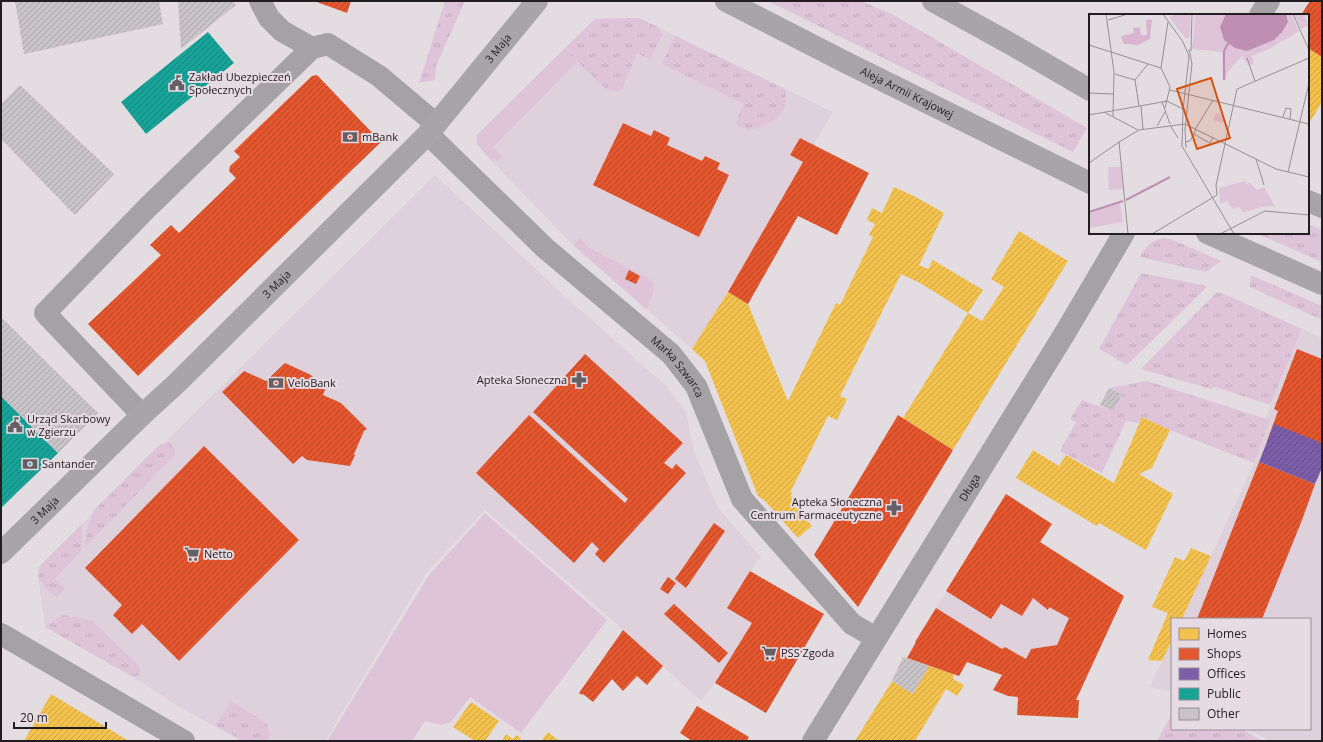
<svg xmlns="http://www.w3.org/2000/svg" width="1323" height="742" font-family="'Open Sans',sans-serif">
<defs>
<pattern id="grass-tufts" width="24" height="20" patternUnits="userSpaceOnUse"><rect width="24" height="20" fill="#dfc4d9"/><path d="M3 7l-1-3M5 7V3M7 7l1-3M15 17l-1-3M17 17v-4M19 17l1-3" fill="none" stroke="#bfa8ba"/></pattern>
<pattern id="homes-hatch" width="6" height="6" patternUnits="userSpaceOnUse"><rect width="6" height="6" fill="#f2c14e"/><path d="M-1 1l2-2M0 6l6-6M5 7l2-2" fill="none" stroke="#cfa544"/></pattern>
<pattern id="shops-hatch" width="6" height="6" patternUnits="userSpaceOnUse"><rect width="6" height="6" fill="#e4572e"/><path d="M-1 1l2-2M0 6l6-6M5 7l2-2" fill="none" stroke="#b84727"/></pattern>
<pattern id="offices-hatch" width="6" height="6" patternUnits="userSpaceOnUse"><rect width="6" height="6" fill="#7b5ea7"/><path d="M-1 1l2-2M0 6l6-6M5 7l2-2" fill="none" stroke="#644d88"/></pattern>
<pattern id="public-hatch" width="6" height="6" patternUnits="userSpaceOnUse"><rect width="6" height="6" fill="#17a398"/><path d="M-1 1l2-2M0 6l6-6M5 7l2-2" fill="none" stroke="#14847c"/></pattern>
<pattern id="building-hatch" width="6" height="6" patternUnits="userSpaceOnUse"><rect width="6" height="6" fill="#c8c3c6"/><path d="M-1 1l2-2M0 6l6-6M5 7l2-2" fill="none" stroke="#aca7aa"/></pattern>
</defs>
<rect width="100%" height="100%" fill="#e3dde2"/>
<!-- built -->
<g fill="#ded1db">
<polygon points="639,18 833,112 693,350 568,240 486,155 477,144 477,135 595,19"/>
<polygon points="435,175 557,289 666,386 686,412 694,451 714,499 719,509 761,557 750,571 727,607 752,623 715,683 701,701 610,618 485,510 426,573 325,741 241,741 183,709 131,676 45,627 38,577 39,567"/>
<polygon points="1302,329 1322,338 1322,741 1268,741 1268,740 1248,729 1310,729 1310,619 1182,619 1254,463 1269,421 1265,419"/>
<polygon points="1006,494 1052,524 1040,542 1124,596 1076,700 1008,696 993,690 1002,675 915,642"/>
<polygon points="1172,640 1172,691 1150,687 1162,661"/>
</g>
<!-- grass -->
<g fill="url(#grass-tufts)">
<polygon points="445,1 465,1 436,66 435,80 419,83"/>
<polygon points="768,1 861,1 892,14 1087,128 1073,152"/>
<polygon points="639,18 658,27 662,35 650,59 637,53 622,89 616,92 605,88 564,49 595,19"/>
<path d="M675,36L785,89C790,116 772,124 749,130L737,126L736,122L744,104L662,64Z"/>
<polygon points="1308,224 1322,230 1322,262 1260,235 1261,233 1308,233"/>
<path d="M1164,238L1171,239L1221,261L1206,272L1140,257C1146,246 1151,240 1164,238Z"/>
<polygon points="1141,273 1203,285 1207,287 1127,365 1099,349"/>
<polygon points="1251,275 1322,306 1322,320 1250,287"/>
<polygon points="1220,292 1302,329 1270,405 1215,387 1211,389 1141,369 1216,293"/>
<polygon points="1147,381 1270,420 1254,463 1170,430 1143,417 1140,423 1126,421 1102,473 1060,451 1076,422 1070,419 1082,400 1113,411 1122,394 1109,388"/>
<polygon points="169,442 175,449 175,455 85,547 87,528 94,510 158,446"/>
<polygon points="82,524 81,551 55,579 65,588 57,598 45,588 38,577 39,567"/>
<polygon points="63,615 91,620 139,666 141,670 138,676 131,676 45,627"/>
<polygon points="231,701 266,723 270,735 267,741 243,741 215,725"/>
<polygon points="1172,714 1172,729 1241,729 1263,741 1157,741"/>
</g>
<!-- garden -->
<g fill="#dfc4d9">
<polygon points="564,49 577,62 493,147 502,157 498,160 492,161 477,144 477,135"/>
<path d="M580,238L589,248L648,278C650,281 654,283 654,287C654,293 649,303 646,309L573,245Z"/>
<polygon points="485,513 607,620 521,733 470,697 451,722 441,725 425,721 412,741 327,741 429,575"/>
</g>
<!-- homes -->
<g fill="url(#homes-hatch)">
<polygon points="1308,48 1322,57 1322,102 1308,125"/>
<polygon points="894,187 914,196 944,213 919,265 928,269 933,260 983,290 968,313 920,283 901,274 840,396 847,399 837,420 828,416 791,491 792,503 812,526 798,538 764,500 758,496 705,361 692,349 728,292 748,304 788,401 836,303 840,305 873,237 869,235 875,224 867,220 872,208 882,213"/>
<polygon points="1019,231 1068,261 953,450 903,418 968,313 982,321 1004,287 991,279"/>
<polygon points="1142,417 1170,430 1152,468 1139,474 1173,494 1146,550 1099,523 1097,526 1016,478 1033,450 1059,466 1066,455 1114,483"/>
<polygon points="1191,548 1211,556 1182,619 1172,619 1172,640 1162,661 1148,660 1168,613 1152,607 1175,557 1184,561"/>
<polygon points="929,666 954,674 953,679 964,685 957,696 946,689 915,741 855,741 892,681 913,694"/>
<polygon points="51,694 129,741 24,741"/>
<polygon points="471,702 499,721 485,741 475,741 453,727"/>
<polygon points="548,732 559,741 541,741"/>
<polygon points="506,734 513,739 516,735 521,738 519,741 502,741"/>
</g>
<!-- shops -->
<g fill="url(#shops-hatch)">
<polygon points="314,1 351,1 347,13"/>
<polygon points="1310,1 1322,1 1322,57 1308,48 1308,15 1301,15"/>
<polygon points="317,75 381,142 138,376 88,324 161,255 150,245 171,225 179,233 236,178 229,171 230,166 240,157 234,151 312,76"/>
<polygon points="623,123 651,136 654,130 670,138 667,145 702,161 705,156 720,163 717,169 729,175 699,237 593,185"/>
<polygon points="800,138 869,173 837,235 798,216 748,304 728,292 803,162 790,155"/>
<polygon points="629,270 640,276 636,284 625,279"/>
<polygon points="1297,349 1322,359 1322,462 1267,441 1278,411 1274,409"/>
<polygon points="585,354 683,443 664,463 672,469 676,464 686,473 604,563 595,554 599,549 592,542 574,563 476,473 529,415 625,503 628,499 533,412"/>
<polygon points="285,363 311,375 325,390 323,395 341,403 367,429 364,431 354,454 355,455 350,466 307,460 302,456 293,464 222,392 244,371 266,381"/>
<polygon points="898,415 953,450 858,607 814,555"/>
<polygon points="204,446 299,540 179,661 142,624 132,634 113,615 122,605 85,568"/>
<polygon points="1259,462 1315,484 1302,520 1262,619 1197,619"/>
<polygon points="1006,494 1052,524 1040,542 1124,596 1076,700 1079,700 1078,718 1017,715 1018,697 1008,696 993,690 1002,675 967,662 959,676 907,658 916,642 915,642 936,608 1002,649 1005,647 1026,659 1031,649 1057,645 1069,618 1049,607 1048,610 1033,598 1022,616 1001,604 991,619 946,591"/>
<polygon points="714,523 725,531 686,588 675,579"/>
<polygon points="750,571 824,614 766,713 715,683 752,623 727,608"/>
<polygon points="668,577 676,583 668,594 660,589"/>
<polygon points="674,604 728,653 719,663 664,614"/>
<polygon points="623,630 663,666 647,685 637,676 623,691 612,679 593,702 583,694 582,695 579,693"/>
<polygon points="697,706 749,737 747,741 692,741 680,733"/>
</g>
<!-- offices -->
<polygon fill="url(#offices-hatch)" points="1274,424 1322,443 1322,468 1315,484 1259,462"/>
<!-- public -->
<g fill="url(#public-hatch)">
<polygon points="208,32 234,63 146,134 121,102"/>
<polygon points="1,396 58,453 1,508"/>
</g>
<!-- building -->
<g fill="url(#building-hatch)">
<polygon points="15,1 159,1 163,24 24,54"/>
<polygon points="178,1 233,1 236,5 181,49"/>
<polygon points="20,85 114,174 75,215 1,139 1,104"/>
<polygon points="1,317 98,413 58,453 1,396"/>
<polygon points="1109,388 1122,394 1113,411 1100,405"/>
<polygon points="903,657 929,666 913,694 892,681"/>
</g>
<g fill="none" stroke-linecap="round" stroke-linejoin="round">
<!-- minor -->
<g stroke="#a5a2a5" stroke-width="22">
<polyline points="260,1 269,18 282,31 312,48"/>
<polyline points="1260,15 1269,1"/>
<path id="s1" d="M428,134L545,248L671,354L696,386L742,499L852,624L876,638"/>
<polyline points="142,415 45,313 147,208 312,48 328,44 379,76 436,124"/>
<polyline points="1,634 184,741"/>
<path id="s2" d="M813,741L1065,333L1124,233"/>
</g>
<!-- major -->
<g stroke="#a8a5a8" stroke-width="22">
<path id="s3" d="M726,1L845,62L1090,183"/>
<polyline points="933,1 1009,43 1090,90"/>
<polyline points="1308,201 1322,207"/>
<polyline points="1207,233 1322,284"/>
<path id="s4" d="M1,553L142,415L177,383L428,134L537,1"/>
</g>
</g>
<!-- icons -->
<defs>
<g id="civic-bare" transform="scale(1.2)"><path d="M-.6-6.5H3V-4.5H.6V-3L4-1V1h2V6H-6V1h2V-1L-.6-3ZM-1.2 2.5V6h2.4V2.5Z" fill="#656064" stroke="#e6dae3" stroke-width="2.5" paint-order="stroke"/></g>
<g id="bank-bare" transform="scale(1.2)"><path d="M-6-4H6V4H-6ZM0-2.3a2.3 2.3 0 1 0 0 4.6a2.3 2.3 0 1 0 0-4.6Z" fill="#656064" stroke="#e6dae3" stroke-width="2.5" paint-order="stroke"/></g>
<g id="pharmacy-bare" transform="scale(1.2)"><path d="M-2-6h4v4h4v4h-4v4h-4v-4h-4v-4h4Z" fill="#656064" stroke="#e6dae3" stroke-width="2.5" paint-order="stroke"/></g>
<g id="supermarket-bare" transform="scale(1.2)"><path d="M-6-5.5h2.5l.6 2H6L4.5 2H-2.5L-4.4-4H-6ZM-1.5 3.2a1.3 1.3 0 1 0 .1 0ZM3 3.2a1.3 1.3 0 1 0 .1 0Z" fill="#656064" stroke="#e6dae3" stroke-width="2.5" paint-order="stroke"/></g>
</defs>
<g fill-rule="evenodd">
<use href="#civic-bare" x="177" y="83"/>
<use href="#bank-bare" x="350" y="137"/>
<use href="#pharmacy-bare" x="579" y="380"/>
<use href="#bank-bare" x="276" y="383"/>
<use href="#civic-bare" x="15" y="425"/>
<use href="#bank-bare" x="30" y="464"/>
<use href="#pharmacy-bare" x="894" y="508"/>
<use href="#supermarket-bare" x="192" y="554"/>
<use href="#supermarket-bare" x="769" y="653"/>
</g>
<g text-anchor="middle" stroke-width="4" stroke-linejoin="round" paint-order="stroke">
<!-- street labels -->
<g font-size="11" fill="#211d20" stroke="#e6dae3">
<text dy="4" stroke="none"><textPath href="#s4" startOffset="709">3 Maja</textPath></text>
<text dy="4" stroke="none"><textPath href="#s3" startOffset="203">Aleja Armii Krajowej</textPath></text>
<text dy="4" stroke="none"><textPath href="#s4" startOffset="385">3 Maja</textPath></text>
<text dy="4" stroke="none"><textPath href="#s1" startOffset="342">Marka Szwarca</textPath></text>
<text dy="4" stroke="none"><textPath href="#s2" startOffset="298">Długa</textPath></text>
<text dy="4" stroke="none"><textPath href="#s4" startOffset="61">3 Maja</textPath></text>
</g>
<!-- poi labels -->
<g font-size="11" fill="#211d20" stroke="#e6dae3" text-anchor="start">
<text x="189" y="81">Zakład Ubezpieczeń<tspan x="189" dy="13">Społecznych</tspan></text>
<text x="362" y="141">mBank</text>
<text x="567" y="384" text-anchor="end">Apteka Słoneczna</text>
<text x="288" y="387">VeloBank</text>
<text x="27" y="423">Urząd Skarbowy<tspan x="27" dy="13">w Zgierzu</tspan></text>
<text x="42" y="468">Santander</text>
<text x="882" y="506" text-anchor="end">Apteka Słoneczna<tspan x="882" dy="13">Centrum Farmaceutyczne</tspan></text>
<text x="204" y="558">Netto</text>
<text x="781" y="657">PSS Zgoda</text>
</g>
</g>
<!-- overview -->
<g transform="translate(1089 14)">
<rect width="220" height="220" fill="#e3dde2"/>
<path d="M19,153H32L34,175L20,176Z" fill="#dfc4d9"/>
<path d="M63,5L61,25L49,31L35,30L32,22L45,19L44,14L51,13L52,21H58L57,6Z" fill="#dbb4d2"/>
<path d="M102,0L101,23L97,25L80,3L85,1ZM106,0H202L210,17L182,34L163,42L165,50L159,52L153,42L138,59L137,66H134L133,38L103,35ZM156,167L157,170L161,169L168,176L175,173L186,192L171,193L154,199L150,193L143,195L138,187L131,190L130,174Z" fill="#dfc4d9"/>
<path d="M205,0H215L219,11L212,15ZM127,99L133,101V104L138,110L124,106ZM31,189L34,208L0,214V199Z" fill="#dfc4d9"/>
<path d="M137,0H197L199,8L193,18L185,26L158,37L146,34L135,26L131,13Z" fill="#be8fb3"/>
<path fill="none" stroke="#be8fb3" stroke-width="2" d="M135,66V37L140,28M37,186L81,163M0,198L34,187"/>
<path fill="none" stroke="#959094" stroke-width="1" d="M17,0L25,58L24,103M74,0L94,28L100,42L94,96L93,132L145,220M204,0L220,36M19,6L39,0M0,31L72,54M102,37L103,0M158,44L166,67M72,54L79,8M72,54L81,73L76,94M26,60L46,66M46,66L50,92M46,66L59,50M81,76L220,110M0,79L24,80M73,88L78,87L94,95M52,92L54,115M15,98L49,116M0,101L73,88L81,110M194,103L197,94L202,95L201,105M81,111L89,124M68,112L76,98M107,114L124,86M107,114L105,120L115,126L121,129L124,123M96,128L101,127L105,120M97,134L96,115L103,50L100,35M167,145L175,171M0,149L30,128M199,158L220,69M39,220L30,128L50,116L96,110L187,155L220,163M63,220L128,181L127,171L148,75L220,44M131,220L176,197L220,201"/>
<path fill="#d4530e" fill-opacity="0.15" stroke="#d4530e" stroke-width="2" d="M122,64L141,124L108,135L88,75Z"/>
<rect width="220" height="220" fill="none" stroke="#211d20" stroke-width="2"/>
</g>
<!-- border -->
<rect width="1323" height="742" fill="none" stroke="#211d20" stroke-width="4"/>
<!-- legend -->
<rect x="1171" y="618" width="140" height="112" fill="#e6dae3" stroke="#978e95"/>
<rect x="1179" y="628" width="20" height="12" fill="#f2c14e" stroke="#978e95"/>
<text x="1207" y="638" font-size="12" fill="#211d20">Homes</text>
<rect x="1179" y="648" width="20" height="12" fill="#e4572e" stroke="#978e95"/>
<text x="1207" y="658" font-size="12" fill="#211d20">Shops</text>
<rect x="1179" y="668" width="20" height="12" fill="#7b5ea7" stroke="#978e95"/>
<text x="1207" y="678" font-size="12" fill="#211d20">Offices</text>
<rect x="1179" y="688" width="20" height="12" fill="#17a398" stroke="#978e95"/>
<text x="1207" y="698" font-size="12" fill="#211d20">Public</text>
<rect x="1179" y="708" width="20" height="12" fill="#c8c3c6" stroke="#978e95"/>
<text x="1207" y="718" font-size="12" fill="#211d20">Other</text>
<!-- scale -->
<path d="M14 722v6h92v-6" fill="none" stroke="#211d20" stroke-width="2"/>
<text x="20" y="722" font-size="12" fill="#211d20" stroke="#e6dae3" stroke-width="3" paint-order="stroke">20 m</text>
</svg>
